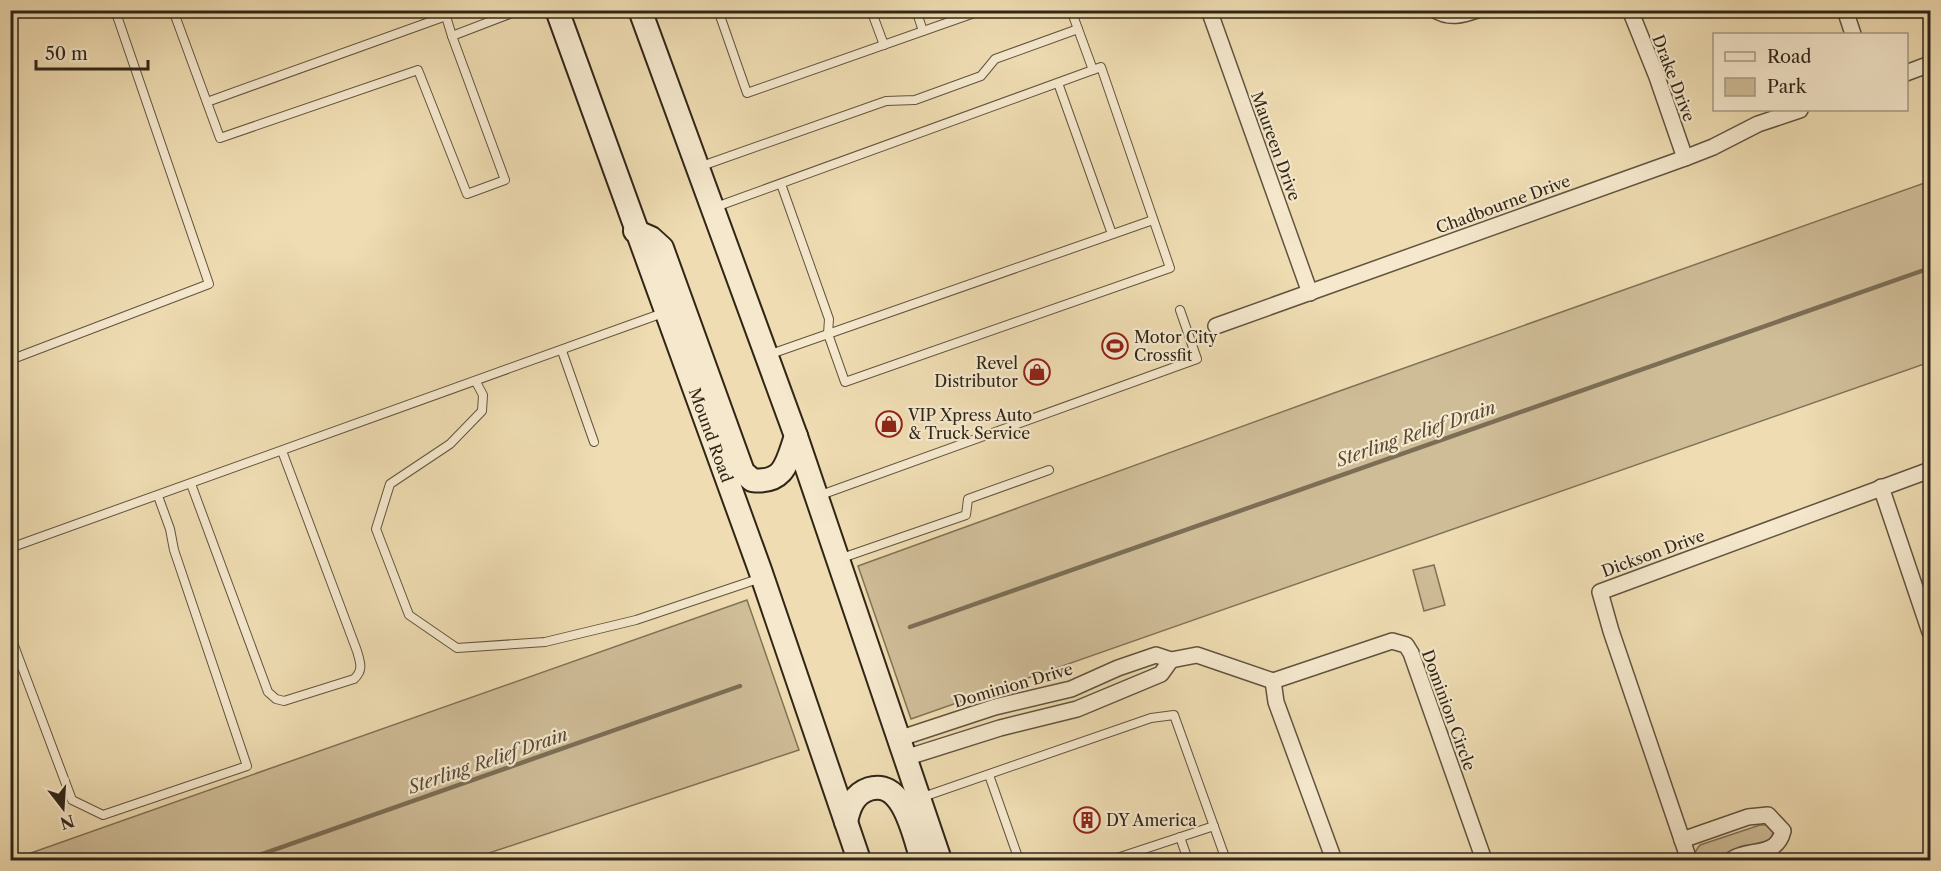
<svg xmlns="http://www.w3.org/2000/svg" width="1941" height="871" font-family="'Libre Caslon Text',serif">
<rect width="100%" height="100%" fill="#efdcb2"/>
<filter id="stains"><feTurbulence type="fractalNoise" baseFrequency=".00333" numOctaves="4"/><feColorMatrix values="0 0 0 0 .2 0 0 0 0 .09 0 0 0 0 .02 0 0 0 .5 -.17"/></filter>
<radialGradient id="worn" r=".72"><stop offset=".6" stop-color="#630" stop-opacity="0"/><stop offset="1" stop-color="#630" stop-opacity=".3"/></radialGradient>
<!-- green -->
<g fill="#cfbd98" stroke="#807258" stroke-width="1.5">
<polygon points="1930,181 1930,362 911,719 858,566 1334,393"/>
<polygon points="1434,565 1445,605 1424,611 1413,570"/>
<polygon points="747,600 799,750 468,860 11,860"/>
<path d="M1760,825H1766L1773,832L1770,843L1739,848L1716,860H1696C1693,854 1696,850 1700,845Z"/>
</g>
<g fill="none" stroke-linecap="round" stroke-linejoin="round">
<!-- stream -->
<g stroke="#7c6e55" stroke-width="4.5">
<polyline points="910,627 1930,268"/>
<polyline points="245,860 740,686"/>
</g>
<!-- service casing -->
<g stroke="#60543e" stroke-width="10">
<g id="service">
<polyline points="173,10 220,138 418,70 467,194 505,180 452,36 520,10"/>
<polyline points="444,10 452,36"/>
<polyline points="718,10 747,93 983,10"/>
<polyline points="871,10 884,45"/>
<polyline points="916,10 923,31"/>
<polyline points="1071,10 1093,70"/>
<polyline points="1058,83 1112,234"/>
<polyline points="207,102 446,16"/>
<polyline points="699,167 886,101 915,100 981,76 995,59 1078,29"/>
<polyline points="781,184 829,319 828,334 1153,220"/>
<polyline points="713,208 1101,67 1170,268 845,382 828,334 768,355"/>
<polyline points="562,351 594,442"/>
<polyline points="10,360 209,284 115,10"/>
<polyline points="476,382 483,395 482,411 450,444 390,484 376,529 409,615 457,648 545,642 636,620 761,578"/>
<path d="M191,484L268,692L276,699L284,701L354,679C364,670 360,662 357,651L282,451"/>
<polyline points="818,496 1197,359 1180,310"/>
<polyline points="10,548 663,313"/>
<polyline points="839,559 966,515 968,499 1049,470"/>
<polyline points="10,635 72,800 103,815 247,766 174,550 170,529 158,496"/>
<polyline points="989,775 1019,860"/>
<polyline points="920,798 1151,718 1174,715 1226,860"/>
<polyline points="1180,837 1188,860"/>
<polyline points="1111,860 1214,826"/>
</g>
</g>
<!-- minor casing -->
<g stroke="#60543e" stroke-width="18">
<g id="minor">
<polyline points="1209,10 1310,293"/>
<path d="M1435,10C1449,19 1463,15 1477,10"/>
<polyline points="1630,10 1657,77 1685,158"/>
<polyline points="1845,10 1853,34"/>
<polyline points="1906,73 1930,64"/>
<polyline points="1216,326 1685,158 1713,147 1758,124 1800,110"/>
<polyline points="1881,487 1930,632"/>
<polyline points="1171,660 1197,655 1273,681"/>
<polyline points="898,739 995,707 1071,689 1118,668 1156,655 1171,660 1161,674 1077,709 1000,728 905,758"/>
<path d="M1682,840L1748,817L1768,815L1783,831C1776,859 1749,847 1731,860"/>
<polyline points="1334,860 1276,702 1273,681 1392,641 1406,645 1411,653 1484,860"/>
<polyline points="1689,860 1611,631 1600,592 1930,470"/>
</g>
</g>
<!-- secondary casing -->
<g stroke="#302618" stroke-width="26">
<g id="secondary">
<polyline points="557,10 760,570 859,860"/>
<polyline points="640,10 796,436 940,860"/>
<path d="M635,231L651,238L662,248L743,472L752,480C785,484 787,462 796,436"/>
<path d="M846,822C849,807 854,794 869,789C904,778 914,837 922,860"/>
</g>
</g>
<!-- service -->
<use href="#service" stroke="#f5e8cd" stroke-width="8"/>
<!-- minor -->
<use href="#minor" stroke="#f5e8cd" stroke-width="15"/>
<!-- secondary -->
<use href="#secondary" stroke="#f5e8cd" stroke-width="22"/>
</g>
<!-- icons -->
<defs>
<g id="stadium-ring" transform="scale(1.35)"><circle r="9.5" fill="#f5e8cd" stroke="#8f2418" stroke-width="1.5"/><path d="M0-5a6.5 5 0 1 0 0 10a6.5 5 0 1 0 0-10ZM-3.5-1.8h7v3.6h-7Z" fill="#8f2418"/></g>
<g id="shop-ring" transform="scale(1.35)"><circle r="9.5" fill="#f5e8cd" stroke="#8f2418" stroke-width="1.5"/><path d="M-5-2.5h2.3a2.7 3.5 0 0 1 5.4 0H5L5.5 6h-11ZM-1.5-2.5h3a1.5 2.3 0 0 0-3 0Z" fill="#8f2418"/></g>
<g id="building-ring" transform="scale(1.35)"><circle r="9.5" fill="#f5e8cd" stroke="#8f2418" stroke-width="1.5"/><path d="M-4-6H4V6H1V3H-1V6H-4ZM-2.5-4.3h1.7v1.8h-1.7ZM.8-4.3h1.7v1.8H.8ZM-2.5-1h1.7V.8h-1.7ZM.8-1h1.7V.8H.8Z" fill="#8f2418"/></g>
</defs>
<g fill-rule="evenodd">
<use href="#stadium-ring" x="1115" y="346"/>
<use href="#shop-ring" x="1037" y="372"/>
<use href="#shop-ring" x="889" y="424"/>
<use href="#building-ring" x="1087" y="820"/>
</g>
<g text-anchor="middle" stroke-width="4.5" stroke-linejoin="round" paint-order="stroke">
<!-- street labels -->
<g font-size="16" fill="#302618" stroke="#f5e8cd">
<text transform="translate(1674 78) rotate(69)" y="6">Drake Drive</text>
<text transform="translate(1276 146) rotate(70)" y="6">Maureen Drive</text>
<text transform="translate(1503 204) rotate(-20)" y="6">Chadbourne Drive</text>
<text transform="translate(711 435) rotate(70)" y="6">Mound Road</text>
<text transform="translate(1653 553) rotate(-20)" y="6">Dickson Drive</text>
<text transform="translate(1013 685) rotate(-16)" y="6">Dominion Drive</text>
<text transform="translate(1449 710) rotate(70)" y="6">Dominion Circle</text>
</g>
<!-- poi labels -->
<g font-size="16" fill="#302618" stroke="#f5e8cd" text-anchor="start">
<text x="1134" y="343">Motor City<tspan x="1134" dy="18">Crossfit</tspan></text>
<text x="1018" y="369" text-anchor="end">Revel<tspan x="1018" dy="18">Distributor</tspan></text>
<text x="908" y="421">VIP Xpress Auto<tspan x="908" dy="18">&amp; Truck Service</tspan></text>
<text x="1106" y="826">DY America</text>
</g>
<!-- water labels -->
<g font-size="18" font-style="italic" fill="#564a37" stroke="#f5e8cd">
<text transform="translate(1416 434) rotate(-19)" y="6">Sterling Relief Drain</text>
<text transform="translate(488 761) rotate(-19)" y="6">Sterling Relief Drain</text>
</g>
</g>
<!-- margin -->
<rect width="1941" height="871" fill="none" stroke="#efdcb2" stroke-width="36"/>
<rect x="12" y="12" width="1917" height="847" fill="none" stroke="#302618" stroke-width="3"/>
<rect x="18" y="18" width="1905" height="835" fill="none" stroke="#302618" stroke-width="1.5"/>
<!-- legend -->
<rect x="1713" y="33" width="195" height="78" fill="#f5e8cd" stroke="#a69a85" stroke-width="1.5"/>
<rect x="1725" y="52" width="30" height="9" fill="#f5e8cd" stroke="#a69a85" stroke-width="1.5"/>
<text x="1767" y="63" font-size="18" fill="#302618">Road</text>
<rect x="1725" y="78" width="30" height="18" fill="#cfbd98" stroke="#a69a85" stroke-width="1.5"/>
<text x="1767" y="93" font-size="18" fill="#302618">Park</text>
<!-- north arrow -->
<g transform="translate(63 808) rotate(163)" stroke="#f5e8cd" stroke-width="4.5" paint-order="stroke">
<path d="M0-4.5L10 22L0 15L-10 22Z" fill="#302618"/>
<text y="-9" font-size="16" font-weight="bold" text-anchor="middle" fill="#302618">N</text>
</g>
<!-- scale -->
<path d="M36 60v9h112v-9" fill="none" stroke="#302618" stroke-width="3"/>
<text x="45" y="60" font-size="18" fill="#302618" stroke="#f5e8cd" stroke-width="4.5" paint-order="stroke">50 m</text>
<rect width="100%" height="100%" filter="url(#stains)"/>
<rect width="100%" height="100%" fill="url(#worn)"/>
</svg>
